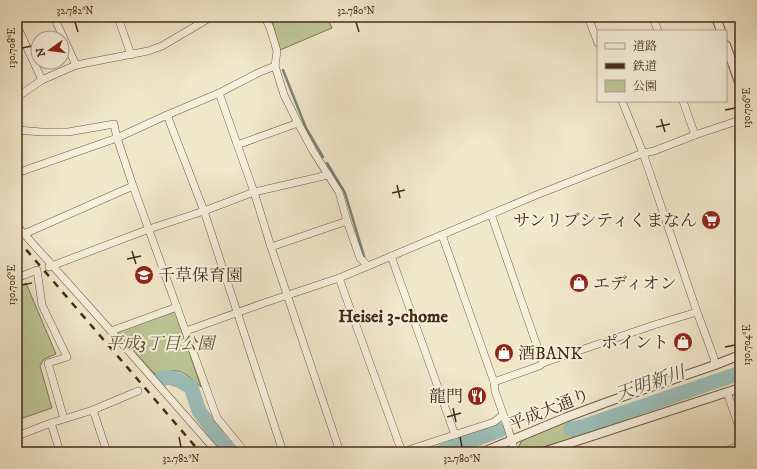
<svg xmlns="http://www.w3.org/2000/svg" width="757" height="469" font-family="'IM FELL DW Pica','Noto Serif JP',serif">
<rect width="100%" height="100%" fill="#f1e7c9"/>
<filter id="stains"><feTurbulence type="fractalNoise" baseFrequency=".005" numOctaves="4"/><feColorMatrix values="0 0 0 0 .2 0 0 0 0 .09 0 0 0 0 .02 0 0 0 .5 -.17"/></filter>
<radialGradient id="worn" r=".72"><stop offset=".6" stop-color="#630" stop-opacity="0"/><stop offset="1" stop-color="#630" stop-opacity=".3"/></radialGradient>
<!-- green -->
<g fill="#bcc595" stroke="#807856">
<polygon points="271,17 327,17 332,28 280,50"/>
<polygon points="26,283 56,354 44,359 40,366 52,408 17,420 17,288"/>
<path d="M175,311L201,387C182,371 181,367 155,374L117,334L118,331Z"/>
<path d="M569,421L574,438L526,452C522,451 520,450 519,446L522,440Z"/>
</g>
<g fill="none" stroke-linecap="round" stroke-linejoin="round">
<!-- stream -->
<g stroke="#788479" stroke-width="2.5">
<polyline points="283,70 306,128 323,157"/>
<polyline points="327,163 345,193 364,256"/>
</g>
<!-- river -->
<g stroke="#9bbfba" stroke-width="15">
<polyline points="159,380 168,377 178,380 191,387 199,411 229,452"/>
<polyline points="571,429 582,427 740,373"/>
<polyline points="441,452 500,430"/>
</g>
<!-- minor casing -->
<g stroke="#6f5b44" stroke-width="8">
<g id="minor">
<polyline points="54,17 76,65"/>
<polyline points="118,17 131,55"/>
<polyline points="265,17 270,28 277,51 275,66"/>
<polyline points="588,17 598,43"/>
<polyline points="653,17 658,31"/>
<polyline points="17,26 42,80"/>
<polyline points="219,93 254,192 271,247 340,452"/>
<polyline points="17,97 42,80 76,65 148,51 162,46 211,17"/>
<polyline points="622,101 643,153 697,312 714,358 715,365"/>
<polyline points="683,101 695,135"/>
<polyline points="167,115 204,211 283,452"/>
<polyline points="17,130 42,132 68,132 114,124 117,138 133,186 217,418 245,452"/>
<polyline points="237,145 298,123"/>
<polyline points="17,173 117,138 167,115 219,93 260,72 275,66 284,95 298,123 313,151 339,192 347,221 360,258 368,266 534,196 643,153 654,151 695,135 740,120"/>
<polyline points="491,214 543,363"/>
<polyline points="17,226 111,331 217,452"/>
<polyline points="24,234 133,186"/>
<polyline points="442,235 494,382 495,391 507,425 515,452"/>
<polyline points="271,247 347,221"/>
<polyline points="391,256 455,435"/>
<polyline points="49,267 149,229 204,211 254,192 328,175"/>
<polyline points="17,278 37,270 42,305 67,357 48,363 64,419"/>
<polyline points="339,278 402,452"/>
<polyline points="111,331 177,307"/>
<polyline points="186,331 264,303 339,278 368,266"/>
<polyline points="494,382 539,366 543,363 654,325 697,312"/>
<polyline points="727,392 740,430"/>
<polyline points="93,410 107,452"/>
<polyline points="51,423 60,452"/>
<polyline points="17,436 51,423 93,410 138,391"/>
<polyline points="402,452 494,422 503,415"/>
<polyline points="722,452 740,446"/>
</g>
</g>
<!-- tertiary casing -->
<g stroke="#6f5b44" stroke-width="10">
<g id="tertiary">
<polyline points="716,17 721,31"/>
<polyline points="726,45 740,85"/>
<polyline points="483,452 567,417 613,400 715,365 740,355"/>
<polyline points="543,452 740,388"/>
</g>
</g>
<!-- minor -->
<use href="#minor" stroke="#f6efdc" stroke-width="7"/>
<!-- tertiary -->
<use href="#tertiary" stroke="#f6efdc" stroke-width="8"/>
<!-- rail -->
<polyline stroke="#442c18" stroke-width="2.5" stroke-dasharray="7 7" stroke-linecap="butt" points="17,239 200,452"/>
</g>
<!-- ticks -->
<path fill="none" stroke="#442c18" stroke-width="1.5" d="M75,22L78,32M356,22L359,32M22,48L32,46M725,110L735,108M661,119L665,132M656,127L670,124M397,185L400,198M392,193L405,190M132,251L136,264M127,259L141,256M22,285L32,283M725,347L735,345M453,408L456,422M447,417L461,413M179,437L181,447M460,437L462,447"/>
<!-- icons -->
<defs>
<g id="supermarket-disc" transform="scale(1)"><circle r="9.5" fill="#8f2418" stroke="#f6efdc"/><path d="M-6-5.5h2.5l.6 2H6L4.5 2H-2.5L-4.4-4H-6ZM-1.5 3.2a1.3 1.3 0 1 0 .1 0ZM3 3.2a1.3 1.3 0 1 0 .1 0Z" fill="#fff"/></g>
<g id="school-disc" transform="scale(1)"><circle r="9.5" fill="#8f2418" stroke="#f6efdc"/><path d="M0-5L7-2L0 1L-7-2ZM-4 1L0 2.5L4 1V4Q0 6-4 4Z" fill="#fff"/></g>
<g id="shop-disc" transform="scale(1)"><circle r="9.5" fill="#8f2418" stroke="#f6efdc"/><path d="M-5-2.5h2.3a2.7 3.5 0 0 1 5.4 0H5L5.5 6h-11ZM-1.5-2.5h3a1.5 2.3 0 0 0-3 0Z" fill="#fff"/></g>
<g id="restaurant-disc" transform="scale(1)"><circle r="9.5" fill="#8f2418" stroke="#f6efdc"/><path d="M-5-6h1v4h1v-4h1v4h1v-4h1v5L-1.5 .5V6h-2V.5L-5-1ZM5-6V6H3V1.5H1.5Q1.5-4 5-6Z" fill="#fff"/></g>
</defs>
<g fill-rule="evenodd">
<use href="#supermarket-disc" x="711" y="220"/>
<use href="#school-disc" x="144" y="275"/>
<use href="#shop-disc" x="579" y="283"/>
<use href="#shop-disc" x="683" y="342"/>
<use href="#shop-disc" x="504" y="353"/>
<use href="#restaurant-disc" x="477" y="396"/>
</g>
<g text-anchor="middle" stroke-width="4" stroke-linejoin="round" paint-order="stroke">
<!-- poi labels -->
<g font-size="17" fill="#442c18" stroke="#f6efdc" text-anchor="end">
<text x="697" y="226">サンリブシティくまなん</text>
<text x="158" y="281" text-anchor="start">千草保育園</text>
<text x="593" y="289" text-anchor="start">エディオン</text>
<text x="669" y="348">ポイント</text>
<text x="518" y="359" text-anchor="start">酒BANK</text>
<text x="463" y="402">龍門</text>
</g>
<!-- park labels -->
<g font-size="17" font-style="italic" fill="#625237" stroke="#f6efdc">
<text x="160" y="349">平成3丁目公園</text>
</g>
<!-- street labels -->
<g font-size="17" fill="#442c18" stroke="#f6efdc">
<text transform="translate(549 409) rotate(-22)" y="6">平成大通り</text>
</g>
<!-- neighbourhood labels -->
<g font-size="18" font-weight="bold" fill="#442c18" stroke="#f6efdc">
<text x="393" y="322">Heisei 3-chome</text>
</g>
<!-- water labels -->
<g font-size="18" font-style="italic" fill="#5a5140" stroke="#f6efdc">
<text transform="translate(650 383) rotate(-19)" y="6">天明新川</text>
</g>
</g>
<!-- margin -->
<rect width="757" height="469" fill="none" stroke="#f1e7c9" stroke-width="44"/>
<!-- legend -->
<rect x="597" y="30" width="130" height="72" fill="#f6efdc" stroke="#afa18e"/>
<rect x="605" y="43" width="20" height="6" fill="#f6efdc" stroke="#afa18e"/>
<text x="633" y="50" font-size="12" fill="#442c18">道路</text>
<rect x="605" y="63" width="20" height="6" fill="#442c18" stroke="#afa18e"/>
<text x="633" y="70" font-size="12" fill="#442c18">鉄道</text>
<rect x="605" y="80" width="20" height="12" fill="#bcc595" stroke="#afa18e"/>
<text x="633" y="90" font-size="12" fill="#442c18">公園</text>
<!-- north arrow -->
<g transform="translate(50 50) rotate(256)"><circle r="19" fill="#f6efdc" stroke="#afa18e"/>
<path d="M0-3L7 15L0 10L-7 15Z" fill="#8f2418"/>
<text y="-6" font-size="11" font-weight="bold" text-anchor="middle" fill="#442c18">N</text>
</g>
<rect x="22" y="22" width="713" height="425" fill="none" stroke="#442c18" stroke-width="1.5"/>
<g font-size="10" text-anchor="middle" fill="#442c18">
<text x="75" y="14">32.782°N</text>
<text x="356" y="14">32.780°N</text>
<text transform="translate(11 48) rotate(-90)" y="4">130.708°E</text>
<text transform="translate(746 108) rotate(-90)" y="4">130.706°E</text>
<text transform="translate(11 285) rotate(-90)" y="4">130.706°E</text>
<text transform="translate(746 345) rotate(-90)" y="4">130.704°E</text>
<text x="181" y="462">32.782°N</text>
<text x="462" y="462">32.780°N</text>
</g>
<rect width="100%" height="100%" filter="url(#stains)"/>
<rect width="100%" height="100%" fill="url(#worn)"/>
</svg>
